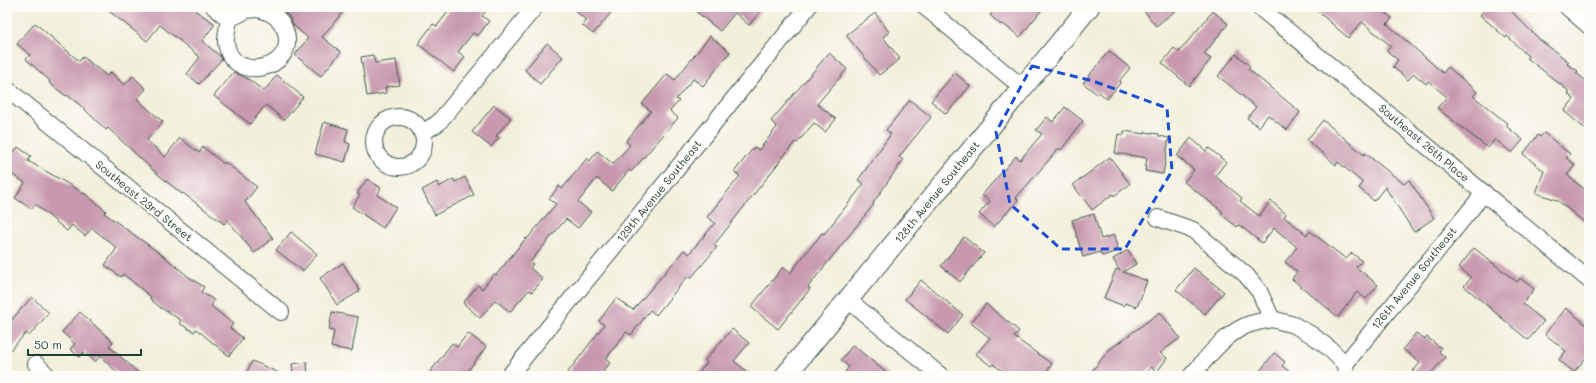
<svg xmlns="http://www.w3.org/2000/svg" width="1596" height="383" font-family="Mali,sans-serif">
<rect width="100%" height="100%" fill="#fdfcf7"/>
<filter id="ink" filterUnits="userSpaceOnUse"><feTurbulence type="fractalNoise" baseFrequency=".025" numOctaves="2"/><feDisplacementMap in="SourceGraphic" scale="8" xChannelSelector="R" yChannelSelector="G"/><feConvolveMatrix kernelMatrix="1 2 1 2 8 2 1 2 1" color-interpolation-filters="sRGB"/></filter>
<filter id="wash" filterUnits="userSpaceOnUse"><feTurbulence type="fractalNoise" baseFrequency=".012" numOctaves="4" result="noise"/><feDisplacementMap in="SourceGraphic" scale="16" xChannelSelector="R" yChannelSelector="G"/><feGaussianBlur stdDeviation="0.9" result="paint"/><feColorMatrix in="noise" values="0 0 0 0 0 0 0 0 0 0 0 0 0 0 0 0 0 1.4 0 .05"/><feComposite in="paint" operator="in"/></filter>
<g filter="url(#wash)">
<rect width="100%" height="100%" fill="#f2efdb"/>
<g id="blocks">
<!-- building -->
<g fill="#c798ae">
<polygon points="104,7 190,7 215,24 202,41 220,56 222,59 199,84 187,74 200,57 160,25 147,41"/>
<polygon points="279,7 347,7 322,37 341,52 321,76 295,55 308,38 294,26 288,15"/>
<polygon points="452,7 489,7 482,16 489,21 478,36 473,33 458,52 465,57 454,72 418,44 433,24 437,26"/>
<polygon points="571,7 616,7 593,34 582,25 586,20"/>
<polygon points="691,7 764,7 749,25 735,13 720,31"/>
<polygon points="996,7 1044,7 1020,37 1002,23 1001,25 990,15"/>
<polygon points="1141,7 1180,7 1156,26"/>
<polygon points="1313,7 1379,7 1392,18 1387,24 1443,73 1448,67 1477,92 1473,96 1508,124 1506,126 1523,140 1512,153 1495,139 1488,148 1437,108 1447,97 1428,81 1426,84 1414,74 1408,80 1393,67 1398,60 1387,51 1391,46 1362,22 1348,38"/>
<polygon points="1487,7 1507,7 1540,40 1569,62 1567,64 1578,71 1576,73 1589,83 1589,132 1564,111 1574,99 1568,94 1570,92 1527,58 1528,56 1507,36 1506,38 1480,15"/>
<polygon points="1213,11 1228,24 1204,54 1211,59 1189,86 1162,63 1174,48 1179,52"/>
<polygon points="875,13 889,32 883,37 900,59 879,75 846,35"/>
<polygon points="35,23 79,61 83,57 107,76 111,72 124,85 133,76 146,89 137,99 163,122 147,140 165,157 180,138 199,153 203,147 224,164 225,162 257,187 245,202 273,238 254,253 228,220 224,224 183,193 182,194 154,171 108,128 106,130 80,105 67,95 66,96 49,83 50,81 26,59 30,55 17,44"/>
<polygon points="710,36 730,52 703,86 693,79 676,99 679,101 670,111 678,118 631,172 629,170 612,191 597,178 578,202 591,212 578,228 566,219 530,262 533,264 530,268 543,279 532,292 529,290 510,312 495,300 480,318 463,303 478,285 482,289 494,274 496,275 526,238 527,239 556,204 549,199 559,186 562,189 587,158 590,161 597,151 613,164 630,145 626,141 651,111 642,104 667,74 675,80"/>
<polygon points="547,43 563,57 540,84 525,70"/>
<polygon points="1109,51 1130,68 1120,80 1121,82 1107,99 1099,92 1097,94 1083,83"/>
<polygon points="829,53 847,69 817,104 836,119 825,132 814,123 797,143 795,142 714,245 717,247 691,278 688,276 656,315 650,310 631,335 626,332 606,359 610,363 600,376 565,376 604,325 599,321 616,298 633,310 684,250 689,254 715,223 707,217 740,176 734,172 754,147 759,150 777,127 771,121"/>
<polygon points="1236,54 1250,66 1248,69 1300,112 1287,130 1268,115 1259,127 1247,118 1256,107 1218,76"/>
<polygon points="373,55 375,63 396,60 400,85 385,87 386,93 367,96 361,57"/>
<polygon points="234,72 248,79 264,91 277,75 303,97 284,120 266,105 250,124 214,96"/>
<polygon points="955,73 970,86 946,114 931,101"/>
<polygon points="910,100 931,117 899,157 903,160 873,203 874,204 808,287 810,289 778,329 751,307 783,267 790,273 822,233 824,234 864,184 858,180 891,134 886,130"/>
<polygon points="494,105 511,118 496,136 499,138 491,147 472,132"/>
<polygon points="1065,107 1083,121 1061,150 1059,148 1016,198 1018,200 994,227 979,214 990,201 982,195 1016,156 1020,160 1042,134 1036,130 1047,117 1053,122"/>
<polygon points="1323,120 1364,155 1365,153 1404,184 1409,180 1434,218 1414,232 1385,187 1374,201 1359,188 1363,183 1338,162 1336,165 1307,140"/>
<polygon points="324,122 348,129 345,142 350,144 345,162 315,154"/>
<polygon points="1124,131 1145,134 1145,132 1159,134 1159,136 1169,138 1163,174 1145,171 1147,158 1115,153 1118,134 1124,135"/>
<polygon points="1544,133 1570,154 1566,158 1575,165 1567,175 1589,193 1589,226 1557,200 1536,193 1544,171 1523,154 1538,135 1540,137"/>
<polygon points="1191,138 1206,151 1209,148 1226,162 1215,176 1242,198 1240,201 1259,216 1271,201 1286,214 1284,217 1307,235 1310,231 1346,259 1352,253 1362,261 1356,267 1378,285 1366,299 1357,292 1338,317 1292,279 1297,272 1285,262 1297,247 1274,228 1262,243 1239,225 1237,227 1222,215 1222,211 1184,182 1194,170 1177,156"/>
<polygon points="7,147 14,152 18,147 31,156 28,161 77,189 83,194 84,193 106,211 104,213 166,258 189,277 204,287 201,292 214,300 211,306 233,324 230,328 243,338 229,356 196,329 194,332 179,323 181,320 161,308 150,299 151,297 123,274 121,277 105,265 117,248 92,228 85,236 72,225 67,231 35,204 32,209 15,198 25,183 7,171"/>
<polygon points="1110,157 1130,184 1114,196 1113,194 1092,210 1073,185"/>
<polygon points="465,177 474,195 435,215 422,190 437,182 439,187 453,179 455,182"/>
<polygon points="367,179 381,188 377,195 396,207 383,228 352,207 360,195 357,194"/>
<polygon points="1094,214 1101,239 1114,235 1118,251 1102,256 1100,252 1083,257 1072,220"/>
<polygon points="291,232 317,254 303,271 276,250"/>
<polygon points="964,237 984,253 960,282 941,266"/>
<polygon points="1474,248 1517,282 1520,278 1534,289 1523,304 1544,321 1528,340 1464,286 1471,278 1459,267"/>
<polygon points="1128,250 1136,264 1123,272 1147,281 1137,307 1125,303 1124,306 1104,298 1116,269 1120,271 1113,259"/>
<polygon points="343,263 360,291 337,305 320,278"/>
<polygon points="1194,268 1224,292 1205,314 1176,290"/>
<polygon points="921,280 963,315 948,334 905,299"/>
<polygon points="32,297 49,313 29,336 26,333 7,354 7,325"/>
<polygon points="986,304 1019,331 1014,337 1052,364 1043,376 1009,376 993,364 991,366 976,354 990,338 971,323"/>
<polygon points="1566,308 1589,327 1589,354 1574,372 1559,360 1566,351 1545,334"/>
<polygon points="80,312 113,342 109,346 142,376 121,376 100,356 95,362 84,352 79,357 70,349 75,344 62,332"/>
<polygon points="332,312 358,317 352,351 331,347 334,331 329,330"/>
<polygon points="1160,312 1180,338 1160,353 1167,358 1157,372 1151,367 1144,376 1088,376 1109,350"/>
<polygon points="732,329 749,343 734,361 752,376 696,376 707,363 705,360"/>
<polygon points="468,333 486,347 464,376 427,376 452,343 457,347"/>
<polygon points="1416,333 1425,339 1427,337 1441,348 1439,352 1445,357 1429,376 1409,376 1420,363 1403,349"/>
<polygon points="853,345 890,376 842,376 849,367 841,360"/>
<polygon points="1274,353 1285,362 1282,366 1295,376 1256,376"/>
<polygon points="252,361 286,376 245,376"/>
<polygon points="307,362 308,376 293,376 292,364"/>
</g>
</g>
</g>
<g filter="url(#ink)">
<use href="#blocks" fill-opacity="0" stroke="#3f584d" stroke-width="1"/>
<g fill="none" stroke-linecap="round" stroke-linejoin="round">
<!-- minor casing -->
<g stroke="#3f584d" stroke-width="18">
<g id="minor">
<polyline points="214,7 229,19"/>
<polyline points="925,7 1023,88"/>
<polyline points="1259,7 1589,280"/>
<polyline points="1567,7 1589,26"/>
<path d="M257,9C270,11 280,17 285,30C300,70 229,86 226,41C226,34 228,26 229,19L247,10Z"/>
<polyline points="7,89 281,312"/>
<circle cx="399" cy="142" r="25"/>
<polyline points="422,133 438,123 535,7"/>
<polyline points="1158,218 1193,230 1246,275 1259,291 1272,319 1294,325 1312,335 1330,349 1345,364 1346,376"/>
<polyline points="848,300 941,376"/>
<polyline points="36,364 48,376"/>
<polyline points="1345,364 1484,193"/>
<polyline points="509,376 808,7"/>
<path d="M1191,376C1207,358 1223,336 1245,326C1254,322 1263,321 1272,319"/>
</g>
</g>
<!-- tertiary casing -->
<g stroke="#3f584d" stroke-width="22">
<polyline id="tertiary" points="785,376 1089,7"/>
</g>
<!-- minor -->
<use href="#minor" stroke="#fff" stroke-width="16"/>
<!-- tertiary -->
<use href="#tertiary" stroke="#fff" stroke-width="20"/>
</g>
</g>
<!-- marked area -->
<path fill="none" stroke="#1d4ed8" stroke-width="3" stroke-dasharray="8 5" stroke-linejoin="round" d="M1032,66L1093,81L1167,108L1172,171L1125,249H1061L1010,204L996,132Z"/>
<g text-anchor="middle" stroke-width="3.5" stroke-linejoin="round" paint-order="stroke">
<!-- street labels -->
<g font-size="11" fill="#1f3d34" stroke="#fdfcf7">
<text transform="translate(1424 143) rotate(40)" y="4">Southeast 26th Place</text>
<text transform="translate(659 191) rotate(-51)" y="4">129th Avenue Southeast</text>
<text transform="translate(937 192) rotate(-51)" y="4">128th Avenue Southeast</text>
<text transform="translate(144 201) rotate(39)" y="4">Southeast 23rd Street</text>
<text transform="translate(1414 278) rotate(-51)" y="4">126th Avenue Southeast</text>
</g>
</g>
<!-- margin -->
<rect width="1596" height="383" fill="none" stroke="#fdfcf7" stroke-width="24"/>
<!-- scale -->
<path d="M28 349v6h113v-6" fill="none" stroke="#1f3d34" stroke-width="2"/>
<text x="34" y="349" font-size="12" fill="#1f3d34" stroke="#fdfcf7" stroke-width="3" paint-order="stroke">50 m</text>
</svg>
